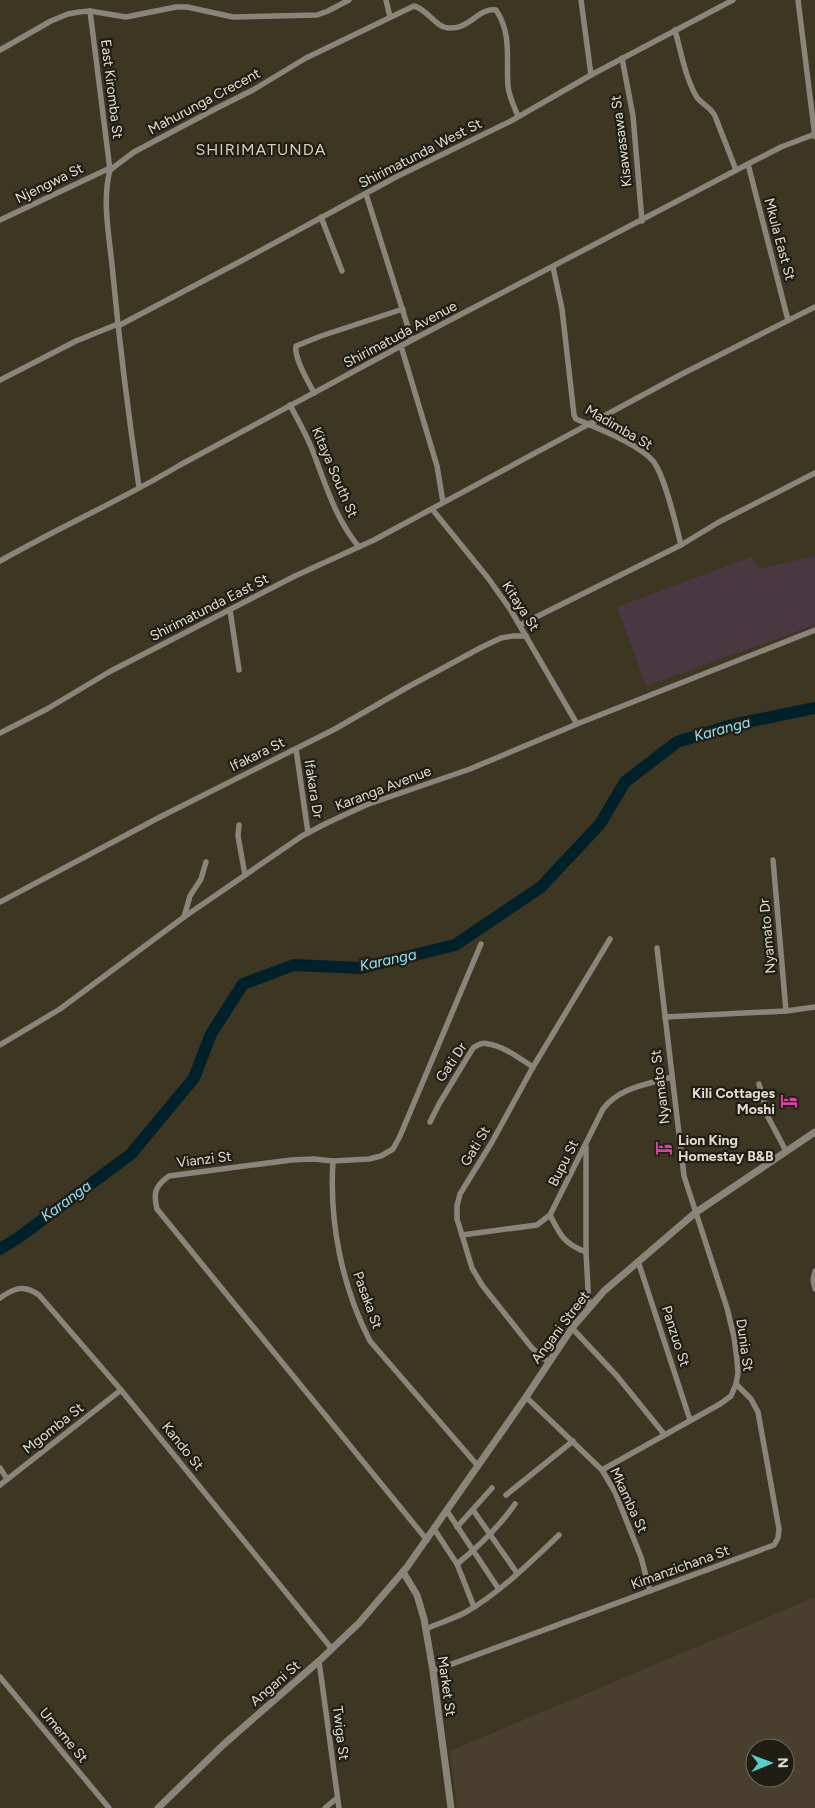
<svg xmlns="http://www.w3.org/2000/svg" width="815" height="1808" font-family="Figtree,sans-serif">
<rect width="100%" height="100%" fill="#3c3622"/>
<!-- industrial -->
<path fill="#4a3f2f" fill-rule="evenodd" d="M813,1598L815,1599V1808H457L450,1751ZM755,1748H785V1778H755Z"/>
<!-- education -->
<polygon fill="#4a3841" points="815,556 815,625 646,686 617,607 751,557 760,569"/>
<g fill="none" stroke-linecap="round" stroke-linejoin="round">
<!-- river -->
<polyline stroke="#002129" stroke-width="12" points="0,1249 18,1238 131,1154 194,1078 211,1034 243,984 294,965 361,968 455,945 541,887 600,824 625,782 677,742 732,725 815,708"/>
<!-- minor -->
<g stroke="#8a847b" stroke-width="5.5">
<polyline points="386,0 390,17"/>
<polyline points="581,0 591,75"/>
<polyline points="798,0 815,137"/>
<polyline points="90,11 110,170"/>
<path d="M675,30C681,52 685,76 696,96C701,104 711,107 715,116L736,170"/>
<polyline points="0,50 51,21 68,14 79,12 90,11 126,17 176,7 187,7 233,17 317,15 328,11 349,0"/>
<polyline points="622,58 633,116 642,221"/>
<polyline points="748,164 788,320"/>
<polyline points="366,194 412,340"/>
<polyline points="321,217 342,271"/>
<polyline points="0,220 110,168"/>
<path d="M553,267L562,309L574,415L576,419C597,428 639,444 653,461C665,476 676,525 681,545"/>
<polyline points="118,326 243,260 396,177 509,122 591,75 733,0"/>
<polyline points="401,346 437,466 443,502"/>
<polyline points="0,380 76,341 118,324"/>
<path d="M314,393C308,381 294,358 296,346L321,336L403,309"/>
<path d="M290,405C299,422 309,439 315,457C327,489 337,521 359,547"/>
<path d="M139,487C128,413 119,339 112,265C109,235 102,200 110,170L134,152L217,108L253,90L306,58L414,6C429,10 435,28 450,28C470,29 479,7 496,10C512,33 506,60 508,86C509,97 514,106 518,116"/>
<polyline points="432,509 488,578 510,609 577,724"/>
<path d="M0,561C59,527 122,500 180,465L412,340L748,164L781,147L815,134"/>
<polyline points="230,610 239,670"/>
<polyline points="520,625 681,545 719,522 815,473"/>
<polyline points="0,733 47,709 109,672 295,576 374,540 680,375 815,307"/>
<polyline points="296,749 308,833"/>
<polyline points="239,825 238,836 245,875"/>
<polyline points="773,860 786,1011"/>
<polyline points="0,902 160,817 335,729 406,688 482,647 501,638 513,636 526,636"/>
<polyline points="184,917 190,896 201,879 206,862"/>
<polyline points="665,1017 786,1011 815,1007"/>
<polyline points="0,1045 60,1009 184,917 302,836 327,823 366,805 470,769 577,724 815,630"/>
<polyline points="759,1084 768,1117 786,1151"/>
<path d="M430,1122L439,1104L473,1048C478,1045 482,1042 488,1044C504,1046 520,1059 533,1067"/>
<polyline points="586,1147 586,1252 589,1307"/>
<path d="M333,1161C329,1222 342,1287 370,1341L478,1466"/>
<path d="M550,1215C560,1235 564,1244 586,1252"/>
<path d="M462,1235L537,1225L550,1215L603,1109C620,1087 646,1085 672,1077"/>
<polyline points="638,1261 690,1420"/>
<polyline points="815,1271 813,1280 815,1289"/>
<path d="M0,1298C14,1288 24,1284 39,1295L121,1390L332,1649"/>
<polyline points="572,1328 617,1376 664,1434"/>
<polyline points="548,1362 532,1348 482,1285 472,1268 462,1235 457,1219 457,1206 460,1194 492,1142 533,1067 610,939"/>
<polyline points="526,1397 602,1470 615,1492 641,1557 650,1591"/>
<polyline points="0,1468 7,1479"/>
<polyline points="602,1470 720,1404 731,1396 736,1384 738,1373 737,1360 734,1337 727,1308 684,1176 657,948"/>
<polyline points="0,1485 121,1390"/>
<polyline points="506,1495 573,1441"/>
<polyline points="473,1510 517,1573"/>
<polyline points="447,1511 498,1588"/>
<polyline points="457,1527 492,1488"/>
<polyline points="434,1529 457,1564 474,1607"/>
<path d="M427,1540L157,1209C153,1193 155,1186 169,1176L291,1160L314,1159L333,1161L369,1159L381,1156L393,1149L400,1136L481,944"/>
<path d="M457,1564C478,1547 499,1527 515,1504"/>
<path d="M426,1629C439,1623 453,1619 466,1612C498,1594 532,1561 559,1535"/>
<polyline points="319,1661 339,1808"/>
<polyline points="433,1671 774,1545 778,1538 779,1529 758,1412 751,1399 736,1384"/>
<polyline points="0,1677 109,1808"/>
<polyline points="325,1808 337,1798"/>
</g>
<!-- tertiary -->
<g stroke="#8a847b" stroke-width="7">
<polyline points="403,1572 417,1595 424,1619 433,1671 451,1808"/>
<polyline points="158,1808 223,1745 319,1661 359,1623 407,1567 526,1397 572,1328 604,1291 695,1213 815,1132"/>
</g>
</g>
<!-- icons -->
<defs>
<g id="hotel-bare" transform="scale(1.35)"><path d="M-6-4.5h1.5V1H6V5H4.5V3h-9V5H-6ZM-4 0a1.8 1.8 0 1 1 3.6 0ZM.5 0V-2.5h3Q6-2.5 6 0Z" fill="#d1479c" stroke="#201d15" stroke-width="2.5" paint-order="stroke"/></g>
</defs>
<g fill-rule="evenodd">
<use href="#hotel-bare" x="789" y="1101"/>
<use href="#hotel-bare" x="664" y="1148"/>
</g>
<g text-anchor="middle" stroke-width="4.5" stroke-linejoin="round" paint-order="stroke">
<!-- street labels -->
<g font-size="14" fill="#e0ddd0" stroke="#201d15">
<text transform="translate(112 89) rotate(83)" y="5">East Kiromba St</text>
<text transform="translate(204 101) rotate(-28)" y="5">Mahurunga Crecent</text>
<text transform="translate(621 141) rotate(-97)" y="5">Kisawasawa St</text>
<text transform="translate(420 153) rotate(-27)" y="5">Shirimatunda West St</text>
<text transform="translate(49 183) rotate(-26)" y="5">Njengwa St</text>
<text transform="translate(780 239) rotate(75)" y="5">Mkula East St</text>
<text transform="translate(400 334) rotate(-28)" y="5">Shirimatuda Avenue</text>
<text transform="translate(619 427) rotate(30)" y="5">Madimba St</text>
<text transform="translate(335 472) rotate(67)" y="5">Kitaya South St</text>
<text transform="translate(521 606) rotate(57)" y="5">Kitaya St</text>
<text transform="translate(209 607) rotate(-27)" y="5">Shirimatunda East St</text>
<text transform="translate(257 754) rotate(-26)" y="5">Ifakara St</text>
<text transform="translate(383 788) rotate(-21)" y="5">Karanga Avenue</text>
<text transform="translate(314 789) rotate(81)" y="5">Ifakara Dr</text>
<text transform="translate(767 936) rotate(-95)" y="5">Nyamato Dr</text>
<text transform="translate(451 1062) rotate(-56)" y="5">Gati Dr</text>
<text transform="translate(660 1087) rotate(-97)" y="5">Nyamato St</text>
<text transform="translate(475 1146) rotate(-59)" y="5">Gati St</text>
<text transform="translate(204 1159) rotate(-7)" y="5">Vianzi St</text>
<text transform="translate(563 1163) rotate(-63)" y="5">Bupu St</text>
<text transform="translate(368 1300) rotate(70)" y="5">Pasaka St</text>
<text transform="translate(560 1327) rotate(-53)" y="5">Angani Street</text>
<text transform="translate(676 1336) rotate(72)" y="5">Panzuo St</text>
<text transform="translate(745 1345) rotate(82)" y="5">Dunia St</text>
<text transform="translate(53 1428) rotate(-38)" y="5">Mgomba St</text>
<text transform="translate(183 1446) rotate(51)" y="5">Kando St</text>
<text transform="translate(629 1500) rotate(65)" y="5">Mkamba St</text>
<text transform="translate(680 1567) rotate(-20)" y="5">Kimanzichana St</text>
<text transform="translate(275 1683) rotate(-41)" y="5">Angani St</text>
<text transform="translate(447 1686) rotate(82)" y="5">Market St</text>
<text transform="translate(341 1733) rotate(83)" y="5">Twiga St</text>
<text transform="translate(64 1735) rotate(50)" y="5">Umeme St</text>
</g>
<!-- poi labels -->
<g font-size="14" font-weight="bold" fill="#e0ddd0" stroke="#201d15" text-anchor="end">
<text x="775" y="1098">Kili Cottages<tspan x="775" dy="16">Moshi</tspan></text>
<text x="678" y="1145" text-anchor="start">Lion King<tspan x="678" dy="16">Homestay B&amp;B</tspan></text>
</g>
<!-- water labels -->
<g font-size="15" font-style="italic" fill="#93e2f6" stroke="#201d15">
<text transform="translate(722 729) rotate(-15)" y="5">Karanga</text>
<text transform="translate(388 960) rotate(-12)" y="5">Karanga</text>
<text transform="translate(66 1201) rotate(-36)" y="5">Karanga</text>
</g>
<!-- quarter labels -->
<g font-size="16" letter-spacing="1" fill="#d7cfb7" stroke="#201d15">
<text x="261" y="155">SHIRIMATUNDA</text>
</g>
</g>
<!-- north arrow -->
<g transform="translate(770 1763) rotate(89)"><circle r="24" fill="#201d15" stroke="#6d6a60"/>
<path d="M0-4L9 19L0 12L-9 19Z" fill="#56cec4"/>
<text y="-8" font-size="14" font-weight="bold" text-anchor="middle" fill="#e0ddd0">N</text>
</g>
</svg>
